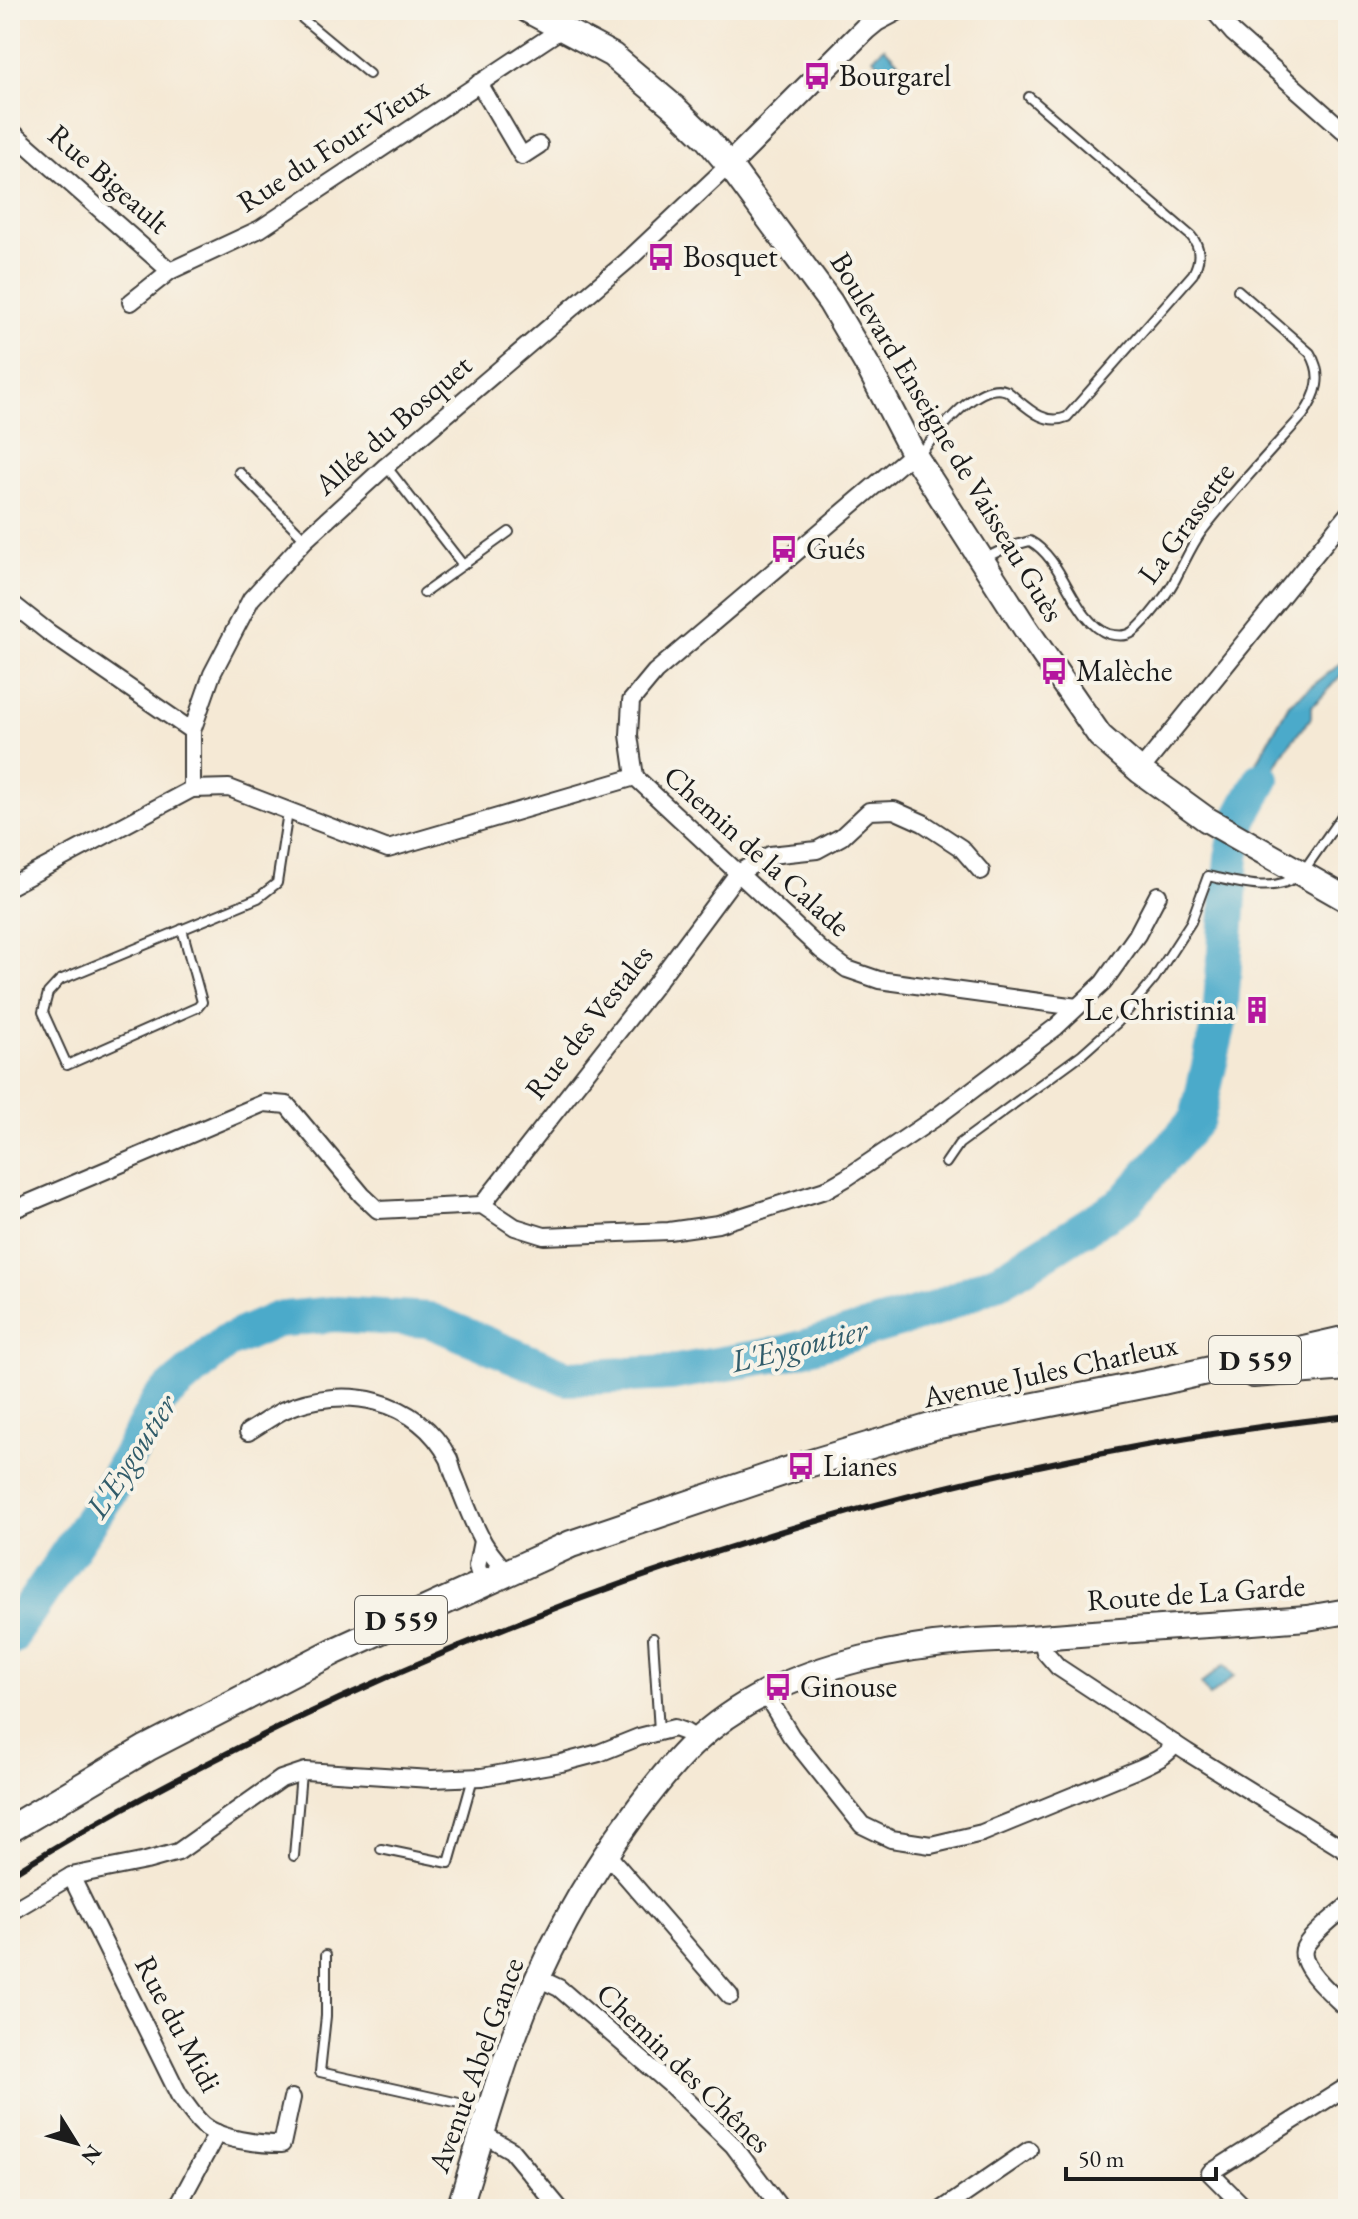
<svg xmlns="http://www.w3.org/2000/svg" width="1358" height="2219" font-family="'EB Garamond',serif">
<rect width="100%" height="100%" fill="#f7f3e8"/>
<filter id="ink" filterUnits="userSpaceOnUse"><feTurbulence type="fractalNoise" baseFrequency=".0125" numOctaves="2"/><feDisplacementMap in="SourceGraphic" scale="16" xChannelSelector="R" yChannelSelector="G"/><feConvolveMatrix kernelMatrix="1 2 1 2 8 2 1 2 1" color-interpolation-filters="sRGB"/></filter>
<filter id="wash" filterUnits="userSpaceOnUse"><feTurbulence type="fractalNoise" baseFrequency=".006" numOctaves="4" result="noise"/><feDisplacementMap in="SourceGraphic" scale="32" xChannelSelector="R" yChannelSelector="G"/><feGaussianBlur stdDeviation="1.8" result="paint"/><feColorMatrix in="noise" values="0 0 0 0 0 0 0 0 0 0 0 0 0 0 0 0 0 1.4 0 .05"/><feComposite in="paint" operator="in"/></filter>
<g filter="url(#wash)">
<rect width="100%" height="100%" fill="#f5e9d5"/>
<!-- water -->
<g fill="#4baaca" stroke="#346373" stroke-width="2">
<polygon points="884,47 903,67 892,78 873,58"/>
<path d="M1348,658V670C1333,679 1326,697 1311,706V718L1286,748L1258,797L1253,828L1231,815L1240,793L1289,704Z"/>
<polygon points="1224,1665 1234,1676 1210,1696 1201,1684"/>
</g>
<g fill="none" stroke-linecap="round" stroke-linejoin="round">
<!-- river -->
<polyline stroke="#4baaca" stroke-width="36" points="10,1638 108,1494 159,1400 226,1342 276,1320 334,1314 429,1320 567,1378 671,1373 785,1353 932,1310 1009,1275 1125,1202 1197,1119 1220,1018 1232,857 1240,820 1262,779"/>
</g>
</g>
<g filter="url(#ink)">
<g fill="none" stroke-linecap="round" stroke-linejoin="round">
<!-- service casing -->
<g stroke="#3d3b38" stroke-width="12">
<g id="service">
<polyline points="292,10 369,74"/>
<path d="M917,457C936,436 977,378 1007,391C1025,405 1043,427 1067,417L1193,274C1200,261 1202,248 1191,236L1029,97"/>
<polyline points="386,466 463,565"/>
<polyline points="239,472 305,539"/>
<path d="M983,559L1008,547L1030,541C1065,560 1073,621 1109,634C1117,636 1126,637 1133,632C1146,622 1171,590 1178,574C1186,559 1192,545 1202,531C1233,491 1269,453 1303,415C1317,395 1324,376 1310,353L1238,290"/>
<polyline points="424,593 509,532"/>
<polyline points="182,929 202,1002 198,1007 67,1065 43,1012 48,993 60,980 258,898 277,883 288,812"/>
<path d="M946,1163L959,1144L1082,1054L1118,1022L1154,979L1191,922L1208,876C1240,883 1275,895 1302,873L1348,807"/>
<polyline points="653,1638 659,1731"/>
<polyline points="381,1849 449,1863 473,1778"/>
<polyline points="294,1856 301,1773"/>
<polyline points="326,1955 326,2016 320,2072 486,2109"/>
</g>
</g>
<!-- minor casing -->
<g stroke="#3d3b38" stroke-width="20">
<g id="minor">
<polyline points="1213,10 1233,33 1343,130"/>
<polyline points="479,83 522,156 539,145"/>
<polyline points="10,130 170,271"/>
<polyline points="131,302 170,271 260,229 554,34 558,25"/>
<polyline points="10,602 48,632 192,731"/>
<polyline points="1140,771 1348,514"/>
<polyline points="635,777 821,950 847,969 879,980 1077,1007"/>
<polyline points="635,777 629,735 631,701 655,672 913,453"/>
<polyline points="192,789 192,731 212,674 251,599 305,540 386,466 627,261 729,165"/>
<polyline points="10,886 192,789 229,788 388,849 635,777"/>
<polyline points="482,1205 654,986 738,873 770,855 817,850 841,837 869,811 894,810 923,823 961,848 981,871"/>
<polyline points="10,1211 264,1103 287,1105 362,1195 378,1210 482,1205 515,1227 544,1236 669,1231 718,1224 825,1190 846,1178 935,1118 1056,1027 1103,983 1137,935 1158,895"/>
<path d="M248,1432C260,1425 272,1416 284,1410C344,1384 417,1398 449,1459C451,1464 452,1471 455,1477C463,1497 471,1519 481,1538C487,1551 498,1561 506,1573"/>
<polyline points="482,1583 477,1566 482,1541"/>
<polyline points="1041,1637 1045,1652 1058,1667 1187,1752 1348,1852"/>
<path d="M765,1693L791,1736L862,1825L891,1839L931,1845L982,1833L1138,1769C1153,1762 1166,1757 1175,1744"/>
<polyline points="606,1853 730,1996"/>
<path d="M71,1876L179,2095C186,2104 194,2117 203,2125C221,2140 258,2144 282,2144L292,2098"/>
<path d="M1348,1905C1335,1917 1316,1930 1306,1945C1293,1964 1336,1997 1348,2010"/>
<polyline points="10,1912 71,1876 146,1861 178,1852 281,1779 305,1771 431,1779 482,1777 561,1763 599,1753 639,1737 674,1728 685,1732 696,1739"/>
<polyline points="538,1978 559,1988 672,2086 733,2145 781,2209"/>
<polyline points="483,2134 511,2150 560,2209"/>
<polyline points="176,2209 217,2133"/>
<polyline points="943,2209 1029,2150"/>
<polyline points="1246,2209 1210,2173 1348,2086"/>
</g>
</g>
<!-- tertiary casing -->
<g stroke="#3d3b38" stroke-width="26">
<polyline id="tertiary" points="729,165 865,29 876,20 895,10"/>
</g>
<!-- secondary casing -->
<g stroke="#3d3b38" stroke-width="28">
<g id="secondary">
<polyline points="527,10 612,55 675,108 707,139 729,165 830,302 869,368 913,453 1026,629 1100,736 1140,771 1206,819 1348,900"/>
<path d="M459,2209C477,2152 493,2093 514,2036C543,1957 584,1882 634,1814C674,1760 705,1724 766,1693C824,1664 899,1647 964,1642C986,1640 1008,1640 1030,1638C1122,1630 1215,1625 1307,1618L1348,1611"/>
</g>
</g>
<!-- primary casing -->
<g stroke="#3d3b38" stroke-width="30">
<g id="primary">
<polyline points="1253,1374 1348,1367"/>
<polyline points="10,1829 147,1748 335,1651 571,1544 801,1466 934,1426 1162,1381 1348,1339"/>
</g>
</g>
<!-- service -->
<use href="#service" stroke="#fff" stroke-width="8"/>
<!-- minor -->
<use href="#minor" stroke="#fff" stroke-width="16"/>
<!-- tertiary -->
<use href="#tertiary" stroke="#fff" stroke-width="22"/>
<!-- secondary -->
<use href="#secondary" stroke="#fff" stroke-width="24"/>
<!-- primary -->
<use href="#primary" stroke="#fff" stroke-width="26"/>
<!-- rail -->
<path stroke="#1c1c1c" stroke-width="6" d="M10,1875C97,1820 188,1772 280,1727C615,1564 977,1457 1348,1416"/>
</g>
</g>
<!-- icons -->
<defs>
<g id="bus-bare" transform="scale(2.16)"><path d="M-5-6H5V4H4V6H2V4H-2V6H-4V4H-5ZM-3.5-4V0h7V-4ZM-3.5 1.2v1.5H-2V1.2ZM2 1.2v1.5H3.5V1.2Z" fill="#b5179e" stroke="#f7f3e8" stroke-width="2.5" paint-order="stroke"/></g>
<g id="building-bare" transform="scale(2.16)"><path d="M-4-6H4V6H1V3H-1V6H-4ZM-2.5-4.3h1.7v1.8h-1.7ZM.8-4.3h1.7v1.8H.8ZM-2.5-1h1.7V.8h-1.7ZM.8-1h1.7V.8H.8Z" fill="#b5179e" stroke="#f7f3e8" stroke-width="2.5" paint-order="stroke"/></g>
</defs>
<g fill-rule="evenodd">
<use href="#bus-bare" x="817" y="76"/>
<use href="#bus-bare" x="661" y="257"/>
<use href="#bus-bare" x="784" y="549"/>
<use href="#bus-bare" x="1054" y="671"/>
<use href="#building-bare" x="1257" y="1010"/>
<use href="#bus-bare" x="801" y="1466"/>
<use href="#bus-bare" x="778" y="1687"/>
</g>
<g text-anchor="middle" stroke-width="8" stroke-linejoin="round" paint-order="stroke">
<!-- shield labels -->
<g fill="#f7f3e8" stroke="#5e5c59" stroke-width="2">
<rect x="1209" y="1336" width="92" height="48" rx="6"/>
<rect x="355" y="1596" width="92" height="48" rx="6"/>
</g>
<g font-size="28" font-weight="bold" fill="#1c1c1c">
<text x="1255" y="1370">D 559</text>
<text x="401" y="1630">D 559</text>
</g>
<!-- poi labels -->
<g font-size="30" fill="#1c1c1c" stroke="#f7f3e8" text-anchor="start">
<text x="839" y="86">Bourgarel</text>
<text x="683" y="267">Bosquet</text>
<text x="806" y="559">Gués</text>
<text x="1076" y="681">Malèche</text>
<text x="1235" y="1020" text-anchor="end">Le Christinia</text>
<text x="823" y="1476">Lianes</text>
<text x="800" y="1697">Ginouse</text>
</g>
<!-- street labels -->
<g font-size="30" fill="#1c1c1c" stroke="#f7f3e8">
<text transform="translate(333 145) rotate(-33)" y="10">Rue du Four-Vieux</text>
<text transform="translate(109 179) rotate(41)" y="10">Rue Bigeault</text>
<text transform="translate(393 425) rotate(-41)" y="10">Allée du Bosquet</text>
<text transform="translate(947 437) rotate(59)" y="10">Boulevard Enseigne de Vaisseau Guès</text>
<text transform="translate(1186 523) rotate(-54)" y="10">La Grassette</text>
<text transform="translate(757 851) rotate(42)" y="10">Chemin de la Calade</text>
<text transform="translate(589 1022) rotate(-52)" y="10">Rue des Vestales</text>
<text transform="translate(1050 1371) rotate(-12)" y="10">Avenue Jules Charleux</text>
<text transform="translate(1196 1593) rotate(-4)" y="10">Route de La Garde</text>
<text transform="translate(178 2024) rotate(62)" y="10">Rue du Midi</text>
<text transform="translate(476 2065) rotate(-70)" y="10">Avenue Abel Gance</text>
<text transform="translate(684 2068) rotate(44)" y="10">Chemin des Chênes</text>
</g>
<!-- water labels -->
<g font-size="32" font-style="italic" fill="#315c6a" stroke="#f7f3e8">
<text transform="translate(799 1345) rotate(-14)" y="11">L'Eygoutier</text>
<text transform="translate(131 1456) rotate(-57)" y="11">L'Eygoutier</text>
</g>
</g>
<!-- margin -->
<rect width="1358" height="2219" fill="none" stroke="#f7f3e8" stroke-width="40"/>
<!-- north arrow -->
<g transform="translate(76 2143) rotate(127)" stroke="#f7f3e8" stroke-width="6" paint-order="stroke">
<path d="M0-6L14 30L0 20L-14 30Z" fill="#1c1c1c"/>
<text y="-12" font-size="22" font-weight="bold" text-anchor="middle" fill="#1c1c1c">N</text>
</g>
<!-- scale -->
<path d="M1066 2167v12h150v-12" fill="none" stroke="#1c1c1c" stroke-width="4"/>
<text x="1078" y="2167" font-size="24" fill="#1c1c1c" stroke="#f7f3e8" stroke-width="6" paint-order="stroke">50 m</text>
</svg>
